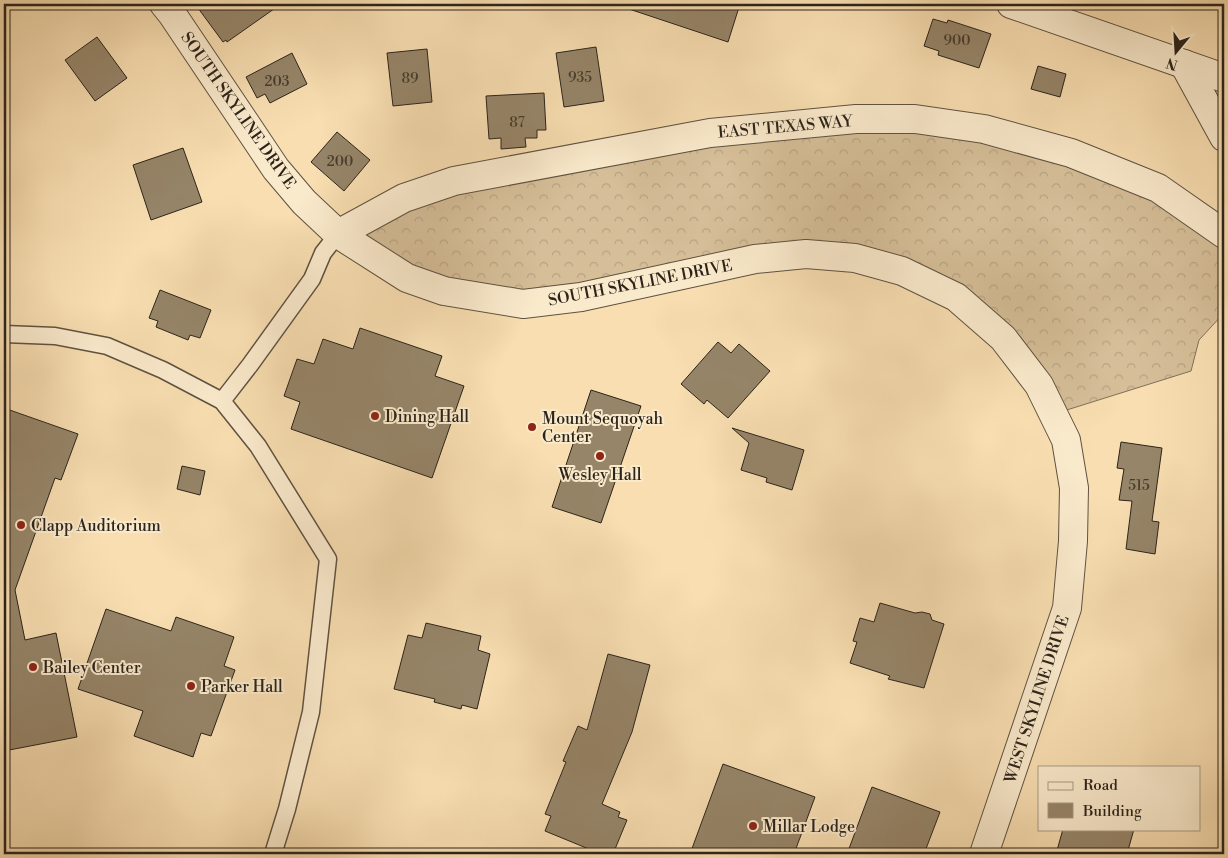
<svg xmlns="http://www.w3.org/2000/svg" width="1228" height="858" font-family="'Libre Bodoni',serif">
<defs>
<pattern id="forest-crowns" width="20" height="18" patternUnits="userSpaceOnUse" patternTransform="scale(1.25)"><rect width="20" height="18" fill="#d5be98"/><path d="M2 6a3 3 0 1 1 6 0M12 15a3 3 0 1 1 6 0" fill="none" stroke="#b7a382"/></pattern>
</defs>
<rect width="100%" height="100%" fill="#f8deb1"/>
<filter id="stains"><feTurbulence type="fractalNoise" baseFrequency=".004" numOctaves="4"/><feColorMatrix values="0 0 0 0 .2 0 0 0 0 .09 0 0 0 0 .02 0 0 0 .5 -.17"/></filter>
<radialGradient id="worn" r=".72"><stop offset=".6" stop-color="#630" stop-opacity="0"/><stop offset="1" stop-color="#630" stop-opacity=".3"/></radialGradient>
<!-- forest -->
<polygon fill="url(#forest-crowns)" stroke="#80715a" points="856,119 1071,153 1224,234 1224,313 1199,340 1191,371 1054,414 1003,338 855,258 581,297 444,291 338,234 411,195"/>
<!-- building -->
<g fill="#968569" stroke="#2c241b">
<polygon points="195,4 281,4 227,42 226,40 223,42"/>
<polygon points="627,4 740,4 728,42 626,8"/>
<polygon points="933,19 947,23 948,20 991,34 979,68 938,55 939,51 924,46"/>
<polygon points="97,37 127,78 95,101 65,60"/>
<polygon points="596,47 604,101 564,107 556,53"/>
<polygon points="427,49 432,102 393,106 387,53"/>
<polygon points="292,53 307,84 270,103 265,94 257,98 246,77"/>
<polygon points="1038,66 1066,74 1060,97 1031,89"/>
<polygon points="544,93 546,130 537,130 537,138 525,138 526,147 501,149 501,138 489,139 486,96"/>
<polygon points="337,132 370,160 344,191 311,162"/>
<polygon points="183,148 202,202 151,220 133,165"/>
<polygon points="160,290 211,310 200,338 190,335 188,340 156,327 158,321 149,318"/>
<polygon points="360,328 442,356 435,376 464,386 432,478 291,429 300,402 284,396 297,359 314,364 323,339 353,349"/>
<polygon points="718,342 731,353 739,344 770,371 728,418 707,400 704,404 681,384"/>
<polygon points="591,390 641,406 601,523 552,507"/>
<polygon points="4,408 78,434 61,480 55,478 15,590 25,640 56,633 77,737 4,751"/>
<polygon points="732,428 804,450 792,490 766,482 767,478 741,470 749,443"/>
<polygon points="1121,442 1162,448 1152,521 1159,522 1155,554 1126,549 1132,501 1119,500 1124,469 1117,468"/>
<polygon points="182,466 205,471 200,495 177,489"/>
<polygon points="880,603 915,613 922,612 930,614 932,620 944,624 924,688 888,679 890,676 850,663 857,642 853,641 860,618 874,622"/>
<polygon points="106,609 171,631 176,617 234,637 224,666 235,670 211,736 201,733 193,757 134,736 143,711 78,689"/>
<polygon points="426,623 481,636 478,650 490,654 477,709 462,705 461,709 434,702 435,699 394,689 408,635 422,638"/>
<polygon points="608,654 650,665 632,732 602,804 620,812 618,817 627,820 613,854 601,854 545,831 551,816 545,814 566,762 563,761 578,726 587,730"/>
<polygon points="723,764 815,797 794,854 690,854"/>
<polygon points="872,787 940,812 924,854 847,854"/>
<polygon points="1063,829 1134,829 1127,854 1056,854"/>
</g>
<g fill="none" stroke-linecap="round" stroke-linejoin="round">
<!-- service casing -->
<g stroke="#5f5240" stroke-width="19">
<g id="service">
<polyline points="4,334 55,336 107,346 163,370 222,401 258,446 328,559 311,712 287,809 273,854"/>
<polyline points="222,401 250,365 312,279 323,253 338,234"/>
</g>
</g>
<!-- minor casing -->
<g stroke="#5f5240" stroke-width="30">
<g id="minor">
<polyline points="164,4 172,14 276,169 304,202 338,234 407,278 444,291 523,304 581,297 755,259 806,254 855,258 902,271 956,297 1003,338 1039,385 1066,440 1074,488 1073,541 1067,608 984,854"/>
<polyline points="1011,4 1224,78"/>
<polyline points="1184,64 1224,137"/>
<polyline points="338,234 404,198 454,181 710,133 856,119 915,119 984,129 1071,153 1158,188 1224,234"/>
</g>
</g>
<!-- service -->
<use href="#service" stroke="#faeacc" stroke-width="16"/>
<!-- minor -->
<use href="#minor" stroke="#faeacc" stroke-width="28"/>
</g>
<!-- markers -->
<g fill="#8f2418" stroke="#faeacc" stroke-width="2">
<circle cx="375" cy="416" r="5"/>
<circle cx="532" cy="427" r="5"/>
<circle cx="600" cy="456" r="5"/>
<circle cx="21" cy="525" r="5"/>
<circle cx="33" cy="667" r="5"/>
<circle cx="191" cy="686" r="5"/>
<circle cx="753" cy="826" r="5"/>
</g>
<g text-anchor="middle" stroke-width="4" stroke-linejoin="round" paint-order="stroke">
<!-- number labels -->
<g font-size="14" fill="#463c2e">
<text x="957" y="45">900</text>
<text x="580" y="82">935</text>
<text x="410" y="83">89</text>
<text x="277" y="86">203</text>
<text x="517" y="127">87</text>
<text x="340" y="166">200</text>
<text x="1139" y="490">515</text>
</g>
<!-- street labels -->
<g font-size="16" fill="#2c241b" stroke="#faeacc">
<text transform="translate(239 110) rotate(55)" y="6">SOUTH SKYLINE DRIVE</text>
<text transform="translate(785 126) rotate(-5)" y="6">EAST TEXAS WAY</text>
<text transform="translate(640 282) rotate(-11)" y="6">SOUTH SKYLINE DRIVE</text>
<text transform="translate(1036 699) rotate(-72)" y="6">WEST SKYLINE DRIVE</text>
</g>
<!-- poi labels -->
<g font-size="16" fill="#2c241b" stroke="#faeacc" text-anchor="start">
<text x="385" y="422">Dining Hall</text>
<text x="542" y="424">Mount Sequoyah<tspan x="542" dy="18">Center</tspan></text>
<text x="600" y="480" text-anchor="middle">Wesley Hall</text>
<text x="31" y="531">Clapp Auditorium</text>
<text x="43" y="673">Bailey Center</text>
<text x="201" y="692">Parker Hall</text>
<text x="763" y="832">Millar Lodge</text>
</g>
</g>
<!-- margin -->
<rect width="1228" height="858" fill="none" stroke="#f8deb1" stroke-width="20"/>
<rect x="5" y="5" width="1218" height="848" fill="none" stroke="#2c241b" stroke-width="2.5"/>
<rect x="10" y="10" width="1208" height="838" fill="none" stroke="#2c241b"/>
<!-- legend -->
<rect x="1038" y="766" width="162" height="65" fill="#faeacc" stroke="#a89b85"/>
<rect x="1048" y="782" width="25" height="8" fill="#faeacc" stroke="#a89b85"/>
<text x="1083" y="790" font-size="15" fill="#2c241b">Road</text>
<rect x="1048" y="803" width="25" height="15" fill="#968569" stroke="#a89b85"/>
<text x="1083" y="816" font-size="15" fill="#2c241b">Building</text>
<!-- north arrow -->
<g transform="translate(1176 52) rotate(198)" stroke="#faeacc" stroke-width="4" paint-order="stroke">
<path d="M0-4L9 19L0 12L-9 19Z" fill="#2c241b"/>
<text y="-8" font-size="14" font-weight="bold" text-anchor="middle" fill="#2c241b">N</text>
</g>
<rect width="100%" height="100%" filter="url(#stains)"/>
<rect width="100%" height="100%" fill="url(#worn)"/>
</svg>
